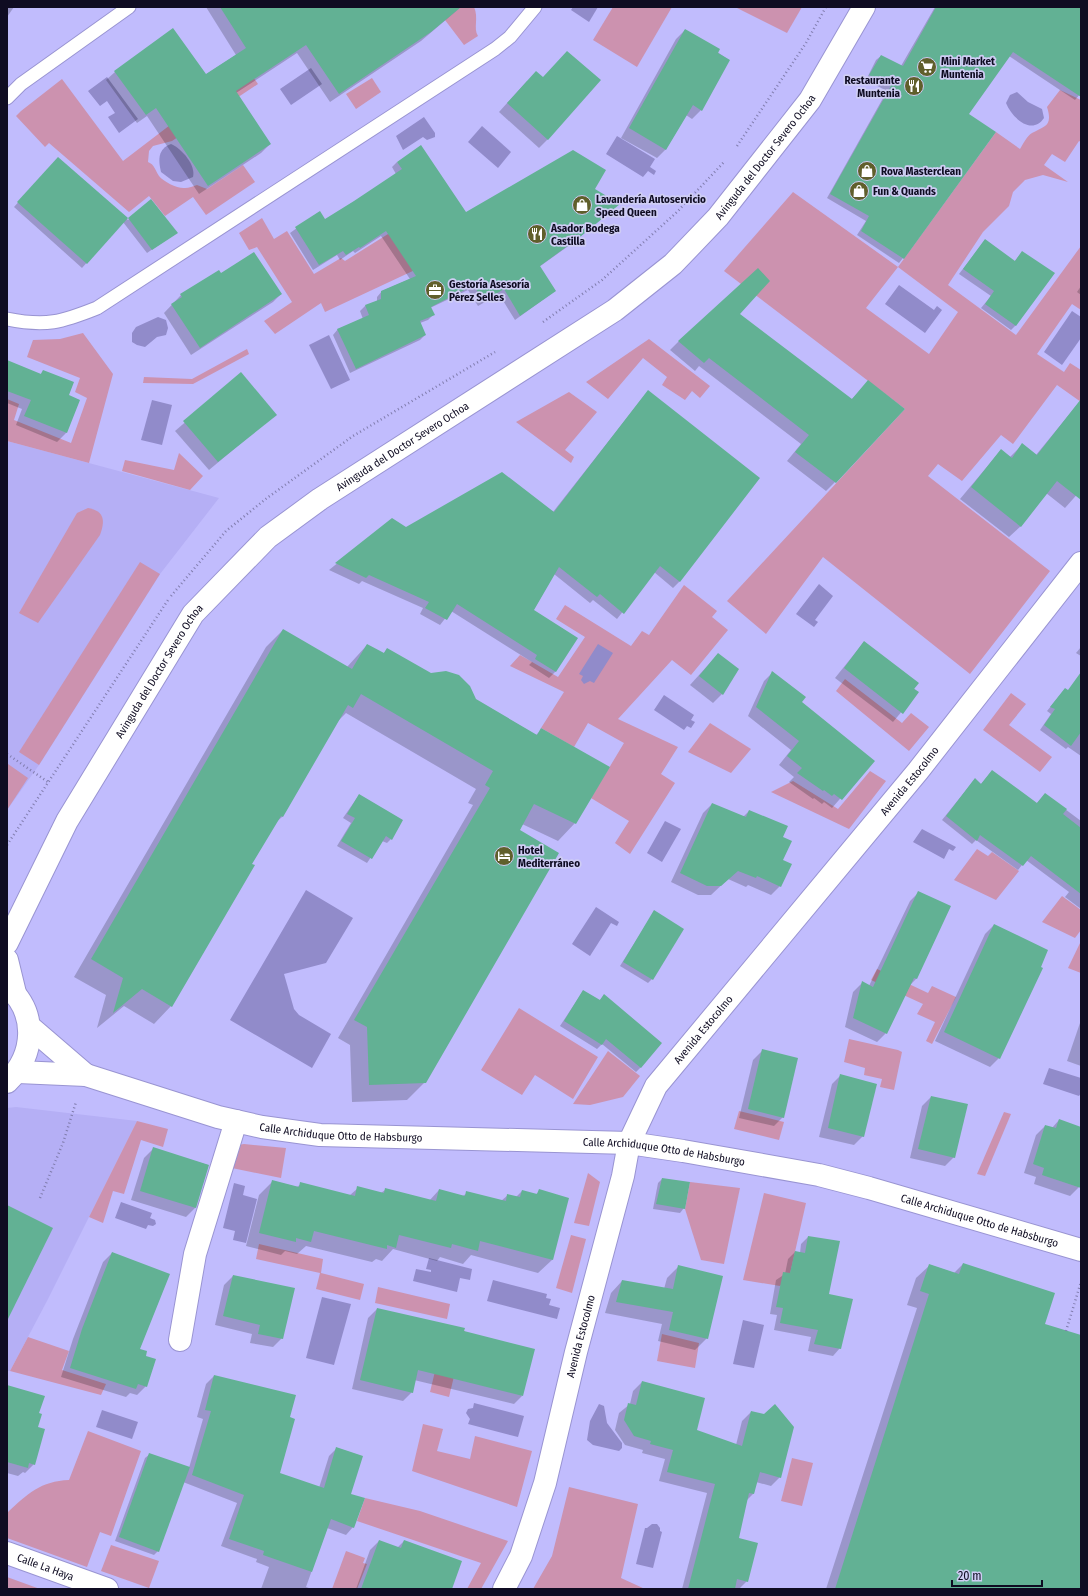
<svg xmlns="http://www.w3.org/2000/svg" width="1088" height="1596" font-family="'Fira Sans Condensed',sans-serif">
<rect width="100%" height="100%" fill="#c1bcfd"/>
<!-- built -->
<g fill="#b5aff5">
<polygon points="7,441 219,498 160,574 39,765 7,810"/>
<polygon points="16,1107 137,1121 48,1299 10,1371 7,1371 7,1108"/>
</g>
<!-- green -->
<g fill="#cc92af" fill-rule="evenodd">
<path d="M461,7H474C479,18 473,28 478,36L464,45L445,20Z"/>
<polygon points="613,7 672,7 637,67 593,40"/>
<polygon points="735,7 802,7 787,33"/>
<path d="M246,67L258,84L172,141L153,146L149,151L148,162C155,165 155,170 159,176C164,182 178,189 185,188C189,188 193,186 197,185L207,189L243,165L255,182L206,215L193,197L165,216L149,196L129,212L49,143L45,147L16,116L21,111L62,79L123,161Z"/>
<polygon points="372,78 381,92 356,109 346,94"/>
<path d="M1060,90L1081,100V142L1079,141L1065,162L1052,154L1044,165L1068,182L1043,175L1025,180L1013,192L1009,206L983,232L948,285L1016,335L1081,246V310L1072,304L1037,354L1064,372L1070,363L1081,370V402L1057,385L1013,444L1001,435L962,481L938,464L928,476L1050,571L970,674L823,557L766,634L727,601L905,409L724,271L793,192L898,267L996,132L1020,149C1023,144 1027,136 1032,133C1045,126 1053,126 1047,107ZM898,267L958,312L929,354L866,308Z"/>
<polygon points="262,218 274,239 287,231 314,274 341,258 345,261 388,234 432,262 325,312 321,303 275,334 264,321 292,302 257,247 249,250 239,233"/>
<polygon points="83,333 113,374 89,463 7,441 7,399 19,404 14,420 71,443 87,398 75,392 80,378 27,357 33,340 60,339"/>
<polygon points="649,339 710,386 700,398 692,391 685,400 662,385 667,377 643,358 608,399 586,382"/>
<polygon points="247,349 249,354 193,384 143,383 144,377 192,379"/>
<polygon points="569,392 597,412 565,450 574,457 571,463 516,422"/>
<polygon points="179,453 203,476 190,490 122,471 125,460 174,470"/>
<path d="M88,508C105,511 105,521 100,535L38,623L19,613L77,513Z"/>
<polygon points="140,562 160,574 39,765 19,752"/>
<polygon points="684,585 717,611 712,617 728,630 691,675 672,660 618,719 678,747 661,774 675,783 630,854 615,843 629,821 591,798 624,743 588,723 574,747 541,728 564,692 510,666 520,655 558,677 585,637 556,619 565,605 631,646 642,631 649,635"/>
<polygon points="845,679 902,723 911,713 929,727 909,751 836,691"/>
<polygon points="1011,693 1026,704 1009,725 1052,757 1040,772 983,730"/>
<polygon points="710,723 751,749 731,773 688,752"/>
<polygon points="8,764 28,778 7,810 7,765"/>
<polygon points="870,771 886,781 849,829 771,792 793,781 838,809"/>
<polygon points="977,849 988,856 992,852 1019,871 996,900 954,880"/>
<polygon points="1062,896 1081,910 1081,930 1075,938 1042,922"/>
<polygon points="1081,941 1081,973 1068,968"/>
<polygon points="877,969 928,993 932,986 956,997 932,1044 926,1041 935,1022 917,1014 923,1004 871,980"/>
<polygon points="519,1008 598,1057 573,1099 535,1075 522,1095 481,1070"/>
<polygon points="849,1039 898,1050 902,1052 894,1090 880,1087 882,1079 864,1075 865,1068 844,1062"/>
<polygon points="608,1051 640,1076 623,1097 590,1105 573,1104"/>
<polygon points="739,1111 784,1122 779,1140 734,1129"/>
<polygon points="1004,1112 1011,1114 985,1176 977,1174"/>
<polygon points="137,1121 168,1129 163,1147 141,1140 124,1194 113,1191 103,1223 89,1217"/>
<polygon points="244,1144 286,1148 281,1178 227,1167 238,1145"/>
<polygon points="588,1173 600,1182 589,1226 574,1223"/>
<polygon points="690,1182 740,1188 724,1264 701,1260 685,1209"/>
<polygon points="764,1193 806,1203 790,1274 780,1286 743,1280"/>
<polygon points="571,1235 586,1239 572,1293 556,1288"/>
<polygon points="259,1244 323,1259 321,1273 364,1284 360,1300 316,1289 320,1273 256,1259"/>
<polygon points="378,1287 450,1304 447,1319 375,1303"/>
<polygon points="446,1326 465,1331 449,1397 430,1392"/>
<polygon points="662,1334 699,1343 695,1368 657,1361"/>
<polygon points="28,1337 69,1351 62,1370 106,1384 101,1395 10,1371"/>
<polygon points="423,1424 443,1429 437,1451 470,1459 475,1436 532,1451 517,1507 412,1471"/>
<path d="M88,1431L141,1451L111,1536L100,1532L87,1567L7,1538V1513C27,1494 41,1481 69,1480Z"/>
<polygon points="792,1458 813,1463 802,1506 781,1501"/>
<polygon points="569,1487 638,1504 621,1578 645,1589 533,1589 552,1556"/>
<polygon points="365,1498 420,1511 508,1541 481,1589 467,1589 481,1563 357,1521"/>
<polygon points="111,1545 159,1561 149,1588 101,1571"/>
<polygon points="346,1551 365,1558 363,1563 367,1564 357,1589 332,1589"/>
<polygon points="7,1577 40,1589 7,1589"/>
</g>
<!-- water -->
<g fill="#918bca">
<polygon points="573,7 598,7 589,22 571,10"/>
<polygon points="311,68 322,84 291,105 280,89"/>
<polygon points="107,77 138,119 119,133 108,117 115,113 107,101 100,106 88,91"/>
<path d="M1017,92L1028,102L1042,109L1044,118C1032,136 1012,118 1006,103L1010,95Z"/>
<polygon points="424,117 435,133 435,137 427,140 423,137 403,150 396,136"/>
<polygon points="482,126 511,152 498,168 468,142"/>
<polygon points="617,136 655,159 650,167 656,171 654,175 648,171 643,177 606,154"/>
<path d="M171,144C182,149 196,165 193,177L181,182L173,181L161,172C158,159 158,149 171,144Z"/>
<polygon points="899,285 934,310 937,306 942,310 925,333 885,304"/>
<polygon points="1072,311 1081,317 1081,338 1062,365 1044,352"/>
<polygon points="158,317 166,320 168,328 166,335 157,337 145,347 137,345 132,342 132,333 136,327"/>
<polygon points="329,335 350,380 331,389 309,345"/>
<polygon points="152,400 172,405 162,445 141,440"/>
<polygon points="819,584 833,596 815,620 818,622 814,627 796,614"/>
<polygon points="598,644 613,653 594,683 590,681 584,684 581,680 583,676 579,674"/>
<polygon points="664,695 694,715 691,720 695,722 691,728 687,726 684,730 654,710"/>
<polygon points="665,821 681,829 662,862 647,853"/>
<polygon points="922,829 956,847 953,851 949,849 944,859 913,842"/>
<polygon points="306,890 353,918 326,963 284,974 294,1009 299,1015 331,1034 312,1068 230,1020"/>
<polygon points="596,907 619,922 617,926 611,923 590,956 572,944"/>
<polygon points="1049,1068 1081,1078 1081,1093 1079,1096 1043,1084"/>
<polygon points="234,1183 245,1186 243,1195 257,1199 246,1243 233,1240 235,1231 223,1228"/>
<polygon points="121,1202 152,1213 150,1218 155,1220 156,1224 153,1226 148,1225 146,1229 115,1218"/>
<polygon points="429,1258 472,1269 470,1280 460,1278 457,1292 413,1281 416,1269 431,1272 431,1270 426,1269"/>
<polygon points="493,1280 547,1294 546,1298 551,1299 549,1305 560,1308 557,1319 487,1301"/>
<polygon points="322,1297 351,1304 334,1365 306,1358"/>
<polygon points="743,1320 764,1325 754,1368 733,1364"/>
<polygon points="474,1403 524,1416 518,1437 468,1424 470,1419 466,1413 468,1409 473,1408"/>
<polygon points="599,1404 604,1406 607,1423 622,1443 622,1448 619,1451 593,1445 587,1440 590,1421"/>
<polygon points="102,1410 138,1422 132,1439 96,1427"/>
<polygon points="652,1524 657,1524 660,1528 660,1531 662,1532 653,1568 636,1564 645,1528 647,1528"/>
</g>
<!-- shadow -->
<g fill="#0003">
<polygon points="7,7 14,7 7,17"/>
<polygon points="206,7 461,7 421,41 330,102 297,53 236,93 270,144 261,153 199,194 147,116 137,123 106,80 115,72 205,75 236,55"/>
<polygon points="935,7 1076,7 1081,10 1081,93 1075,100 1009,56 967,114 903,258 899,263 857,235 866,221 827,198 887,91 866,80 876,60 881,56 901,66"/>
<polygon points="685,30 729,60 701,110 692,119 686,115 666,149 657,158 621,138 676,39"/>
<polygon points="527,81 548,139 539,148 499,112"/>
<polygon points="58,158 128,220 151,200 176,233 147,253 123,222 82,268 14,207"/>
<polygon points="397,162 465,213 593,190 613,209 574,242 539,267 555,291 515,320 499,294 478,306 468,290 430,308 433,315 428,320 420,323 425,335 420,340 350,373 333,335 338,329 363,319 360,311 365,306 377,302 377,297 382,291 410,279 381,236 355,253 353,251 340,260 337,255 313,270 290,233 319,212 325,221 396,174 392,167"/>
<polygon points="985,240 1014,262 1022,252 1016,325 1011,330 981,308 991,296 959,274"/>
<polygon points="221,275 281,294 273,302 191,355 164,313 181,295"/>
<polygon points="1081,286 1081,295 1077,292"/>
<polygon points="738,314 851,400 868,382 835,482 826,491 787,461 801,444 699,366 695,371 670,350 679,341"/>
<polygon points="7,362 40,375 43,371 68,396 79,400 66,433 57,442 16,425 22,409 7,403"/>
<polygon points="241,374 275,415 209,470 175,431"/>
<polygon points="648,391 680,581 673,588 654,572 617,619 593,600 590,603 554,574 533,611 576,638 555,672 549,678 529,665 532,662 451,611 440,625 420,614 423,608 362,581 359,584 329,570 392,519 406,528 553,512"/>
<polygon points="1081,400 1081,490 1065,508 1046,493 1021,526 1009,537 960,499 1001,450 1010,457 1022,445 1036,455"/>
<polygon points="283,630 347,667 367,645 383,654 387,649 536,735 542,729 575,823 558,841 522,824 425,1082 407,1100 352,1102 350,1045 338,1038 473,805 468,803 476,789 346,713 336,723 282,817 274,824 171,1006 154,1024 124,1006 97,1028 106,995 74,977 266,647"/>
<polygon points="864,642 918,692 893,722 835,678"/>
<polygon points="1081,647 1081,656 1076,653"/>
<polygon points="718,654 722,694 713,703 690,685"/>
<polygon points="773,672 800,702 873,761 832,808 824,802 822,804 814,798 813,799 789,782 794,777 779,765 791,750 748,716 764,681"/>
<polygon points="1065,689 1081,701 1081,756 1068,747 1066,749 1040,730 1051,714 1047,711"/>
<polygon points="992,771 1036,804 1045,794 1081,821 1081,909 1065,897 1069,892 1026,860 1018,870 976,840 972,844 942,820 975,779 981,784"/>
<polygon points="359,795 391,839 387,843 382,841 367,863 337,846 351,823 343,818"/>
<polygon points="712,804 743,817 749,811 782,838 780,886 771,895 748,885 746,887 728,879 711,895 698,895 671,882 703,813"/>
<polygon points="919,892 916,979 910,985 886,1033 877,1042 845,1027 853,992 862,983 869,986 910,901"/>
<polygon points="654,912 652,979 648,983 620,966"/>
<polygon points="994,925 999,1058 990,1067 935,1041 985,934"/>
<polygon points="583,991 599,1001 604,995 641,1067 636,1072 602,1044 597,1049 560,1026"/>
<polygon points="1081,1020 1081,1066 1067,1061"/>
<polygon points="762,1051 783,1117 774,1126 739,1118 753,1060"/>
<polygon points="841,1075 863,1136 854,1145 819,1137 832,1084"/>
<polygon points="931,1097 954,1157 945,1166 910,1158 922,1106"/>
<polygon points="1059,1120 1081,1128 1081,1179 1079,1187 1070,1196 1034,1184 1036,1177 1024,1173 1036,1135 1045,1126 1052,1128"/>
<polygon points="153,1149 208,1165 195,1208 186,1217 131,1200 144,1158"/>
<polygon points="662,1179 684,1208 680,1213 653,1209 658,1183"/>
<polygon points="273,1181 297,1187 301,1184 349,1196 358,1188 381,1193 385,1190 429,1201 439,1190 463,1196 467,1193 501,1201 508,1195 516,1197 522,1191 535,1195 540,1191 552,1260 538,1273 471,1255 463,1264 440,1257 437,1261 393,1249 382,1261 376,1259 372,1262 306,1246 297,1254 285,1251 281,1255 246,1246 259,1195"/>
<polygon points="808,1237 828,1295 840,1348 833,1356 808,1351 811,1337 774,1330 777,1315 770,1314 776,1280 785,1274 788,1259 795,1252 800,1253 801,1244"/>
<polygon points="112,1253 139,1350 145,1357 146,1386 137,1395 130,1393 126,1397 61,1377 73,1339 103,1262"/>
<polygon points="963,1264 1043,1325 1081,1337 1081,1589 826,1589 917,1308 907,1305 916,1278 930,1265 954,1273"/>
<polygon points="679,1266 707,1338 695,1350 658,1341 662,1324 605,1313 611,1293 622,1281 664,1289 667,1278"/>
<polygon points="233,1276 282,1338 273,1347 250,1343 252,1334 215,1325 224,1285"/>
<polygon points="377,1309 463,1331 522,1396 514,1404 414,1380 412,1392 403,1401 352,1389 368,1318"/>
<polygon points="214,1376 289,1418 279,1474 319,1488 329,1456 337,1448 350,1494 353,1527 346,1535 327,1528 306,1587 312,1589 261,1589 269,1567 256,1562 257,1559 221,1546 237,1503 183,1482 158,1551 154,1555 115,1541 145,1458 150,1454 189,1468 203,1419 197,1417 206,1384"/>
<polygon points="642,1382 696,1431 736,1445 742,1421 751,1412 780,1477 771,1486 756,1482 754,1493 746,1501 738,1538 747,1581 739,1589 682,1589 707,1493 659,1481 665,1459 642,1453 643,1450 625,1445 615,1430 619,1413 630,1404 633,1391"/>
<polygon points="7,1405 38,1414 34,1464 25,1473 23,1472 18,1476 7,1473"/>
<polygon points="379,1541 397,1548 404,1541 451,1589 356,1589 370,1550"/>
</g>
<!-- building -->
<g fill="#62b194">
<polygon points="220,7 461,7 431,32 339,94 306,45 236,91 271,144 208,186 156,108 146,115 114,71 173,28 206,74 246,48"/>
<polygon points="936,7 1081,7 1081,97 1013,52 969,114 996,132 904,259 861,231 869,216 830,194 891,86 869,75 881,55 903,66"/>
<polygon points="685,29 720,49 718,53 730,60 702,111 693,105 666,150 629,128"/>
<polygon points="567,51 601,80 548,140 507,103 536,71 543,77"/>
<polygon points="421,145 466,212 573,150 606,170 595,189 620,204 580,237 540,266 556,291 520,316 504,289 483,302 474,285 431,307 435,315 420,321 426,335 356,369 337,329 369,315 365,305 381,299 381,291 416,276 386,231 360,248 359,247 346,255 343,251 319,265 295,227 320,211 325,219 354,201 402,169 397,162"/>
<polygon points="58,157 128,218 87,264 17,202"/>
<polygon points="151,199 178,233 152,250 128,218"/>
<polygon points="985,239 1015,261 1022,251 1055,273 1016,326 985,304 994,291 963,269"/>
<polygon points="254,252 282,294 200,348 171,304 182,297 180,294 219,270 221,273"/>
<polygon points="758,268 770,281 740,314 852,399 868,380 905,409 836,483 795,452 809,435 709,358 704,363 678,341"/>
<polygon points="7,360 41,374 43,370 74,382 69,395 80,400 67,433 24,416 31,400 7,391"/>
<polygon points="241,372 277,415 218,462 183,421"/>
<polygon points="648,390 760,478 680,582 660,566 624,614 600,594 597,597 559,567 534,610 578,638 556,672 535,659 537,655 457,604 447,620 425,608 429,602 369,575 366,578 335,563 392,518 406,527 502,472 554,512"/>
<polygon points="1081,399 1081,500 1057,481 1021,527 971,487 1001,449 1012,458 1022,443 1037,455"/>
<polygon points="283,629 352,669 367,644 384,653 387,648 431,673 446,671 459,675 470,686 476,699 537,735 541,728 610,767 576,824 534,804 520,830 559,853 426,1083 369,1085 367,1027 354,1020 490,788 485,785 493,771 361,694 353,708 348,705 283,817 281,816 252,864 255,865 172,1007 142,989 113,1013 123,978 91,959"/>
<polygon points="864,641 919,683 914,689 919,692 903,714 844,668"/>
<polygon points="718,653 739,669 723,695 699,676"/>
<polygon points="772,671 806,697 802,702 875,761 842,800 834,794 832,796 824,790 823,791 797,773 802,768 787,756 799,741 756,707"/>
<polygon points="1081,672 1081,732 1071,746 1044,725 1055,709 1050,707 1065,688 1068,690"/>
<polygon points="992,770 1037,803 1045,793 1067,809 1063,814 1081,828 1081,894 1031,856 1023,866 980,835 977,841 946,816 975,778 981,784"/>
<polygon points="359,794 403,820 392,840 386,836 372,859 341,841 355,818 347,814"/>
<polygon points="712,803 746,817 749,810 788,826 783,837 792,841 783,860 792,864 781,887 757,876 756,878 738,871 721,886 707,886 680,873"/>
<polygon points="918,891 951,906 917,979 914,978 887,1034 853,1018 862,981 873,987"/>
<polygon points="654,910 684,929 653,980 623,962"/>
<polygon points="994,924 1048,950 1041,967 1043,968 1000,1059 944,1032"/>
<polygon points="583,990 600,1000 604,994 662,1043 641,1068 606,1039 602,1045 564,1021"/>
<polygon points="762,1049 798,1058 784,1118 748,1109"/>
<polygon points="840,1074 877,1084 864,1137 828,1128"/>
<polygon points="931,1096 968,1104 955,1158 918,1149"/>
<polygon points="1059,1119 1081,1127 1081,1188 1042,1175 1044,1168 1033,1164 1045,1125 1056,1128"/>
<polygon points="153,1147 209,1165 196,1208 140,1191"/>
<polygon points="662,1178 690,1182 685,1209 656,1204"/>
<polygon points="272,1180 299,1187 300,1182 355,1196 357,1186 384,1193 385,1188 436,1201 439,1189 465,1196 466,1191 506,1201 507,1194 520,1197 522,1190 537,1194 539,1189 569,1198 553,1260 480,1241 478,1251 452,1244 451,1248 399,1235 396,1248 387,1245 387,1249 314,1231 311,1242 296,1238 296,1242 259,1233"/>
<polygon points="7,1205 53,1228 7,1321"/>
<polygon points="808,1236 840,1241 829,1294 853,1299 841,1349 814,1344 818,1330 780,1323 783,1308 776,1307 783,1272 790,1273 795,1251 805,1253"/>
<polygon points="112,1252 170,1274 140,1349 147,1351 146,1356 156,1359 147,1387 138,1384 136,1389 70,1368 82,1329"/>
<polygon points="963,1263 1055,1293 1045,1324 1081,1335 1081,1589 835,1589 929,1294 920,1291 929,1264 959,1274"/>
<polygon points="678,1265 723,1276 708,1339 669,1330 673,1312 616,1302 622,1280 673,1289"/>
<polygon points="233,1275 295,1288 283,1339 258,1334 260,1325 223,1316"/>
<polygon points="377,1308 465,1328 464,1331 535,1349 523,1396 418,1370 413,1393 360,1380"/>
<polygon points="214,1375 296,1395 290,1417 295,1419 280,1473 324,1488 336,1447 363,1456 351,1494 365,1498 354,1528 331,1519 312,1572 263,1555 264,1551 229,1539 244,1495 192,1475 211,1411 205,1410"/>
<polygon points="642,1381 705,1398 697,1430 742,1446 751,1411 764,1414 775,1404 794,1427 781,1478 760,1472 754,1494 749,1493 739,1538 758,1543 748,1582 737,1579 735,1589 688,1589 715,1484 667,1472 673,1450 650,1444 651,1441 634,1436 624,1420 628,1403 636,1405"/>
<polygon points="7,1385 45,1396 39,1413 42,1414 38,1427 45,1429 35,1465 29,1463 28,1468 7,1462"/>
<polygon points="149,1453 190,1467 159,1552 119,1537"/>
<polygon points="379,1540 401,1548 404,1540 462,1561 452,1589 361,1589"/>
</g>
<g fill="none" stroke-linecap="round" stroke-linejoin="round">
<!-- lane casing -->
<g stroke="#9994d2" stroke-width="15">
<g id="lane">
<polyline points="7,98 21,84 129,7"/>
<path d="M7,319C46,327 62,322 97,308L495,49L510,37L535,7"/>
</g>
</g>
<!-- street casing -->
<g stroke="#9994d2" stroke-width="24">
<g id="street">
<polyline points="29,1026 86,1075"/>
<path id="s1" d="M18,1072L86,1075L218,1117L262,1127L320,1135L629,1143L683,1151L819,1175L869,1188L1081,1250"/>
<polyline points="180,1340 195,1254 236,1121"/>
<path id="s2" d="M7,1553L107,1589"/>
<path id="s3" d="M504,1589L521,1556L545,1483L576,1352L623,1176L629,1143L656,1086L918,771L1081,563"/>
</g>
</g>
<!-- secondary casing -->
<g stroke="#9994d2" stroke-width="24">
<g id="secondary">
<path id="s4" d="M7,943L67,821L193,614L268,537L320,499L615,310L673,264L718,217L810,100L864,7"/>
<polyline points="7,960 15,993"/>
<path d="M7,986C38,1013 35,1055 7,1082"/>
</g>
</g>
<!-- path -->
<g stroke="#817dae" stroke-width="2.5" stroke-dasharray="1 3" stroke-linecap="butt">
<polyline points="737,146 806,43 826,7"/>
<polyline points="543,322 602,280 677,212 725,161"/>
<polyline points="171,596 226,531 267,498 353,436 495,352"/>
<polyline points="7,754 48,782"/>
<polyline points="7,845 168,600"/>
<polyline points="40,1198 63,1143 76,1102"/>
<polyline points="1066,1331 1081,1282"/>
</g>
<!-- lane -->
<use href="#lane" stroke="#fff" stroke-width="13"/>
<!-- street -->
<use href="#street" stroke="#fff" stroke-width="22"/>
<!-- secondary -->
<use href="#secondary" stroke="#fff" stroke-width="22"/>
</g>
<!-- icons -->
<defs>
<g id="supermarket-disc" transform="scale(1)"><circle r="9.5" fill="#605f2b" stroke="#cfcdf4"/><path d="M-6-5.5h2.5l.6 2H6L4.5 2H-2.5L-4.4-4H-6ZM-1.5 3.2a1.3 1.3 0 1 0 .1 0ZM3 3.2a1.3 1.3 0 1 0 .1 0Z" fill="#fff"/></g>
<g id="restaurant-disc" transform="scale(1)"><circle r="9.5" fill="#605f2b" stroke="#cfcdf4"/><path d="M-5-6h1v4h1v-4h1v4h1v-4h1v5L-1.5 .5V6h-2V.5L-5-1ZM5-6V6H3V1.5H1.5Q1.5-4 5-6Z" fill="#fff"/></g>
<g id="shop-disc" transform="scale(1)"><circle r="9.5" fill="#605f2b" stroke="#cfcdf4"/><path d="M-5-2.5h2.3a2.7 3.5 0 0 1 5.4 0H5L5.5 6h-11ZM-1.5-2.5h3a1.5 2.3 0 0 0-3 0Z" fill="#fff"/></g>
<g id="office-disc" transform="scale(1)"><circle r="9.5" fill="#605f2b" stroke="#cfcdf4"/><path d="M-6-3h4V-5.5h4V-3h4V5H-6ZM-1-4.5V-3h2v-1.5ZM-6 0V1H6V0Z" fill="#fff"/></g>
<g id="hotel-disc" transform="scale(1)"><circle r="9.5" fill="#605f2b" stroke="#cfcdf4"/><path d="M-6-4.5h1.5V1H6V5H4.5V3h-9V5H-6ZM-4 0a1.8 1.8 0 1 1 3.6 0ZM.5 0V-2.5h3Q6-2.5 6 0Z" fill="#fff"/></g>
</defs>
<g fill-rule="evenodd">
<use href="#supermarket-disc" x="927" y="67"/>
<use href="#restaurant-disc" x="914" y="86"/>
<use href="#shop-disc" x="867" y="171"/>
<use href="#shop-disc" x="859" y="191"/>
<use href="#shop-disc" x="582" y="205"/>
<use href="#restaurant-disc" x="537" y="234"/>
<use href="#office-disc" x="435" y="290"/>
<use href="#hotel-disc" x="504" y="856"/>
</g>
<g text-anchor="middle" stroke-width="3.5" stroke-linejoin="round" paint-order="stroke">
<!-- poi labels -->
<g font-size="11" font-weight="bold" fill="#0f0c22" stroke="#cfcdf4" text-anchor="start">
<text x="941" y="65">Mini Market<tspan x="941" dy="13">Muntenia</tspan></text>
<text x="900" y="84" text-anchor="end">Restaurante<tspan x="900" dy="13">Muntenia</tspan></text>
<text x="881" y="175">Rova Masterclean</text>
<text x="873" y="195">Fun &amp; Quands</text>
<text x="596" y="203">Lavandería Autoservicio<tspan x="596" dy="13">Speed Queen</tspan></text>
<text x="551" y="232">Asador Bodega<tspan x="551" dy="13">Castilla</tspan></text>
<text x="449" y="288">Gestoría Asesoría<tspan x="449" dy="13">Pérez Selles</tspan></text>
<text x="518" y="854">Hotel<tspan x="518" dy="13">Mediterráneo</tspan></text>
</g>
<!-- street labels -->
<g font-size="11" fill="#0f0c22" stroke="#cfcdf4">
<text dy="4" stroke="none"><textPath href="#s4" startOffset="1116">Avinguda del Doctor Severo Ochoa</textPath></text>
<text dy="4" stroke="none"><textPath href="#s4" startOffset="648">Avinguda del Doctor Severo Ochoa</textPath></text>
<text dy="4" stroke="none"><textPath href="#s4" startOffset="312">Avinguda del Doctor Severo Ochoa</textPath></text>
<text dy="4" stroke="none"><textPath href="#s3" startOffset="924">Avenida Estocolmo</textPath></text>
<text dy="4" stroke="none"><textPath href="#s3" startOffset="601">Avenida Estocolmo</textPath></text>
<text dy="4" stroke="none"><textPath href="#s1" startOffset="331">Calle Archiduque Otto de Habsburgo</textPath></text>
<text dy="4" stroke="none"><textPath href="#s1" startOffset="655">Calle Archiduque Otto de Habsburgo</textPath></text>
<text dy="4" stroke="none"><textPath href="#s1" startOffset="979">Calle Archiduque Otto de Habsburgo</textPath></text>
<text dy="4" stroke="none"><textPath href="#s3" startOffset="265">Avenida Estocolmo</textPath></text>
<text dy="4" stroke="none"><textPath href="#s2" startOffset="41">Calle La Haya</textPath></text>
</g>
</g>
<!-- border -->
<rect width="1088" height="1596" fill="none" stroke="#0f0c22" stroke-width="16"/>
<!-- scale -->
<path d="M952 1580v6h90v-6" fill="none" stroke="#0f0c22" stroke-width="2"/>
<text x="958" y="1580" font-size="12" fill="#0f0c22" stroke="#cfcdf4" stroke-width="3" paint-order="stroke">20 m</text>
</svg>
